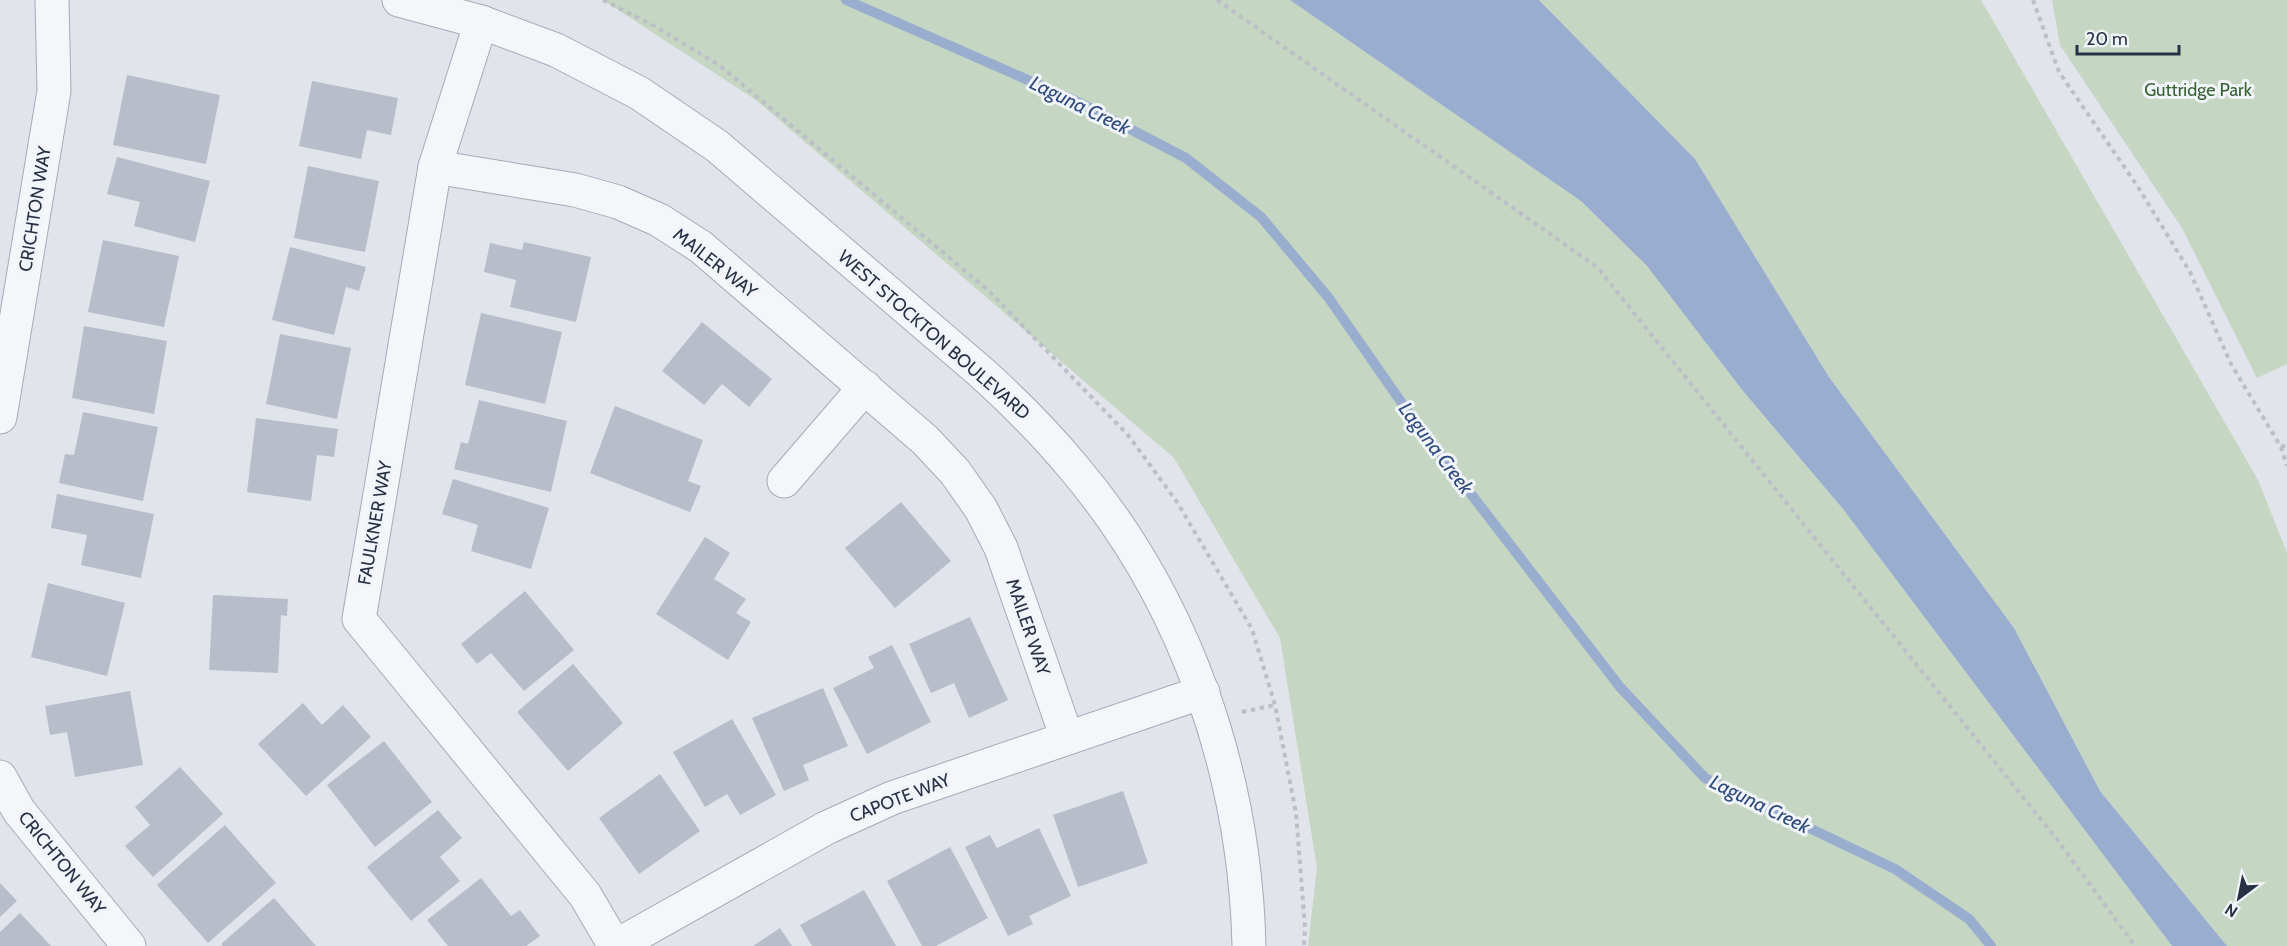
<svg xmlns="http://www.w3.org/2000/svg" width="2287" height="946" font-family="Cabin,sans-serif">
<rect width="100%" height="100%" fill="#e1e4eb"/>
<!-- green -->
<g fill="#c5d6c2">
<polygon points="603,0 1290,0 1581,201 1647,266 1743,391 1843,509 2172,946 1308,946 1317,868 1280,638 1174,458 756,100"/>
<polygon points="1539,0 1981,0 2258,480 2287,553 2287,946 2227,946 2100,791 2014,628 1829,377 1695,159"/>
<polygon points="2052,0 2287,0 2287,364 2257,378 2182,228 2060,45"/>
</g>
<!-- water -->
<polygon fill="#99aece" points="1290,0 1539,0 1695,159 1829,377 2014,628 2100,791 2227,946 2172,946 1843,509 1743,391 1647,266 1581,201"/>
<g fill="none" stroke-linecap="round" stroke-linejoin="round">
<!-- stream -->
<polyline stroke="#99aece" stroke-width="10" points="846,0 1078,102 1186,158 1261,217 1328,297 1413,419 1620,687 1705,778 1895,869 1969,919 1991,946"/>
</g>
<!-- building -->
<g fill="#b8bdca">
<polygon points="127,75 220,95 206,164 113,145"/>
<polygon points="312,81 398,98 391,135 367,130 361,159 299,146"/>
<polygon points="117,157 210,181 195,242 134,226 140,202 107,194"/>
<polygon points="308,166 379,181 365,252 294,238"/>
<polygon points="103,240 179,256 164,327 88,312"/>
<polygon points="524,242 591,257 576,322 510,307 516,280 484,272 490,243 522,250"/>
<polygon points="290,247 366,267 359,291 346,287 334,335 272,320"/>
<polygon points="481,313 562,332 545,404 465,385"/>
<polygon points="702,322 772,379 749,407 722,384 704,405 662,371"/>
<polygon points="84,326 167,341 154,414 72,398"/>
<polygon points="280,334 351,348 337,419 266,404"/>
<polygon points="479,400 567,421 551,492 454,469 461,442 468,444"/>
<polygon points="615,406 703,440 688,481 701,486 690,512 590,473"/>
<polygon points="83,412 158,427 143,501 59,483 65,454 74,455"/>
<polygon points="256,418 338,429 334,457 317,455 311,501 247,492"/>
<polygon points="453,479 549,508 531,569 471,551 478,525 442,514"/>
<polygon points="57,494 154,514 141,578 81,565 87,535 51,528"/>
<polygon points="901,502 951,561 895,608 845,548"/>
<polygon points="705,537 730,553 714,579 746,599 736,613 751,622 728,660 656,614"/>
<polygon points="48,583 125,603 107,676 31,657"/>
<polygon points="525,591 574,650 524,691 491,653 477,664 461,644"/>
<polygon points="213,595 288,599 287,616 281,615 278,673 209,670"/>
<polygon points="970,617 1008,700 969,718 954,683 931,693 909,644"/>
<polygon points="892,645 931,722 867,754 833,688 874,668 868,657"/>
<polygon points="573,664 623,723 568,771 517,712"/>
<polygon points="823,688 848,746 803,765 809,780 784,791 752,718"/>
<polygon points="130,691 143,765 75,777 67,732 50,735 45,706"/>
<polygon points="303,703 322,725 343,705 371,737 306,796 258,744"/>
<polygon points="732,719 776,795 740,815 727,794 705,807 673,752"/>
<polygon points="384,741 432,802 375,847 327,785"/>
<polygon points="180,767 223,814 153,877 125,846 150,825 135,807"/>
<polygon points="660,774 700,831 639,874 599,818"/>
<polygon points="1123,791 1148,863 1078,887 1053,815"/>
<polygon points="438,810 462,838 440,857 460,881 411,921 367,867"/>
<polygon points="225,825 276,883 208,943 157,885"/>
<polygon points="1039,828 1071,896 1029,916 1033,924 1008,936 965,847 990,835 997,848"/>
<polygon points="950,847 988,918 936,946 922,946 887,881"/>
<polygon points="481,878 511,916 520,910 540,936 526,946 448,946 427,920"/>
<polygon points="0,883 17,901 0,917"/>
<polygon points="864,890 896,946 812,946 800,925"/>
<polygon points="274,898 316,946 223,946 221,944"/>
<polygon points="20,913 51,946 0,946 0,932"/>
<polygon points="780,928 792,946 753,946"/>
</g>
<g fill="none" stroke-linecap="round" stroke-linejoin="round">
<!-- minor casing -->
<g stroke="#a6aab6" stroke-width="35">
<g id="minor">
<path d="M399,0L481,22L556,50L639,93L717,146L982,373C1015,403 1046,434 1074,468C1186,600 1245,774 1249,946"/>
<polyline points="481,22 435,167 359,619 585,895 615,946"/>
<polyline points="435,167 575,190 618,202 659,220 701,247 925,440 955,472 981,509 1001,548 1067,738"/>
<polyline points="0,417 54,91 52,0"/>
<polyline points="784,481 865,387"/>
<polyline points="0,777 19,811 129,946"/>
<polyline points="616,946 826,828 892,798 1203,692"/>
</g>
</g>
<!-- path -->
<g stroke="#bcbfc7" stroke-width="4" stroke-dasharray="4.5 4.5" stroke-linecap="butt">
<polyline points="603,0 656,27 719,65 989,291 1128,435 1177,502 1252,629 1275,705 1296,813 1305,928 1304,946"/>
<polyline points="1217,0 1597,267 2055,837 2135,946"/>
<polyline points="2033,0 2059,72 2138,187 2190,272 2231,364 2281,447 2287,466"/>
<polyline points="2281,447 2287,445"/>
<polyline points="1242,712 1275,705"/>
</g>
<!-- minor -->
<use href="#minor" stroke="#f5f6f9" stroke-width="33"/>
</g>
<g text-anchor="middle" stroke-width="6" stroke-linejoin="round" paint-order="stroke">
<!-- park labels -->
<g font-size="18" fill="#386234" stroke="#f1f4f8">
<text x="2198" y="96">Guttridge Park</text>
</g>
<!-- street labels -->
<g font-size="18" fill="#283045" stroke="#f1f4f8">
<text transform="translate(35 209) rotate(-81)" y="6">CRICHTON WAY</text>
<text transform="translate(715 263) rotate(38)" y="6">MAILER WAY</text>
<text transform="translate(934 335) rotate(41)" y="6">WEST STOCKTON BOULEVARD</text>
<text transform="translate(375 523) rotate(-80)" y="6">FAULKNER WAY</text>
<text transform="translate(1028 627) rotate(71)" y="6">MAILER WAY</text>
<text transform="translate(900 798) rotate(-21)" y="6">CAPOTE WAY</text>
<text transform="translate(62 863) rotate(51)" y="6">CRICHTON WAY</text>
</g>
<!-- water labels -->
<g font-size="20" font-style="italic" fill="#2e4a7c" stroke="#f1f4f8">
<text transform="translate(1080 105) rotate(26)" y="7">Laguna Creek</text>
<text transform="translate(1436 448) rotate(53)" y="7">Laguna Creek</text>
<text transform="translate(1760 804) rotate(26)" y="7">Laguna Creek</text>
</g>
</g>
<!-- north arrow -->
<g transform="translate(2239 898) rotate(212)" stroke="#f1f4f8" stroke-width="4.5" paint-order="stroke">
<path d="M0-4.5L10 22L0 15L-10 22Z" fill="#283045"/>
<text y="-9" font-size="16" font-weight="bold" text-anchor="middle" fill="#283045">N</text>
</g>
<!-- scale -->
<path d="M2077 45v9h102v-9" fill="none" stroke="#283045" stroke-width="3"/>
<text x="2086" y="45" font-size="18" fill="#283045" stroke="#f1f4f8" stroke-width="4.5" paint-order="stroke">20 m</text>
</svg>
